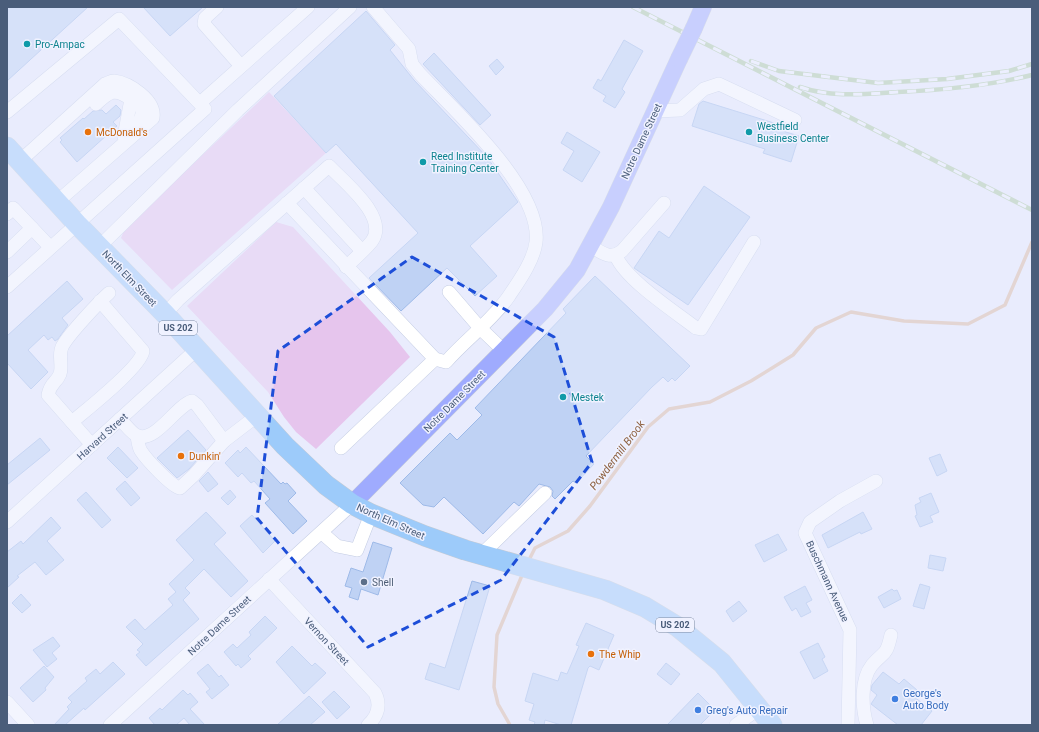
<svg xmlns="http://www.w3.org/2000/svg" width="1039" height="732" font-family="Roboto,sans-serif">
<rect width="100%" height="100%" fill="#e9ecfd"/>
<!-- green -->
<g fill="#e6c5ed">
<polygon points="269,92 326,153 172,290 121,238 125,228"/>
<polygon points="276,222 293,227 390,332 410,357 316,449 296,432 284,417 268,392 187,306"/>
</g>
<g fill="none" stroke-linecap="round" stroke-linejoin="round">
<!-- stream -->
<g stroke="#dbb8a1" stroke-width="3.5">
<polyline points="528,562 535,548 568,531 590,506 648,427 669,409 710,402 751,381 793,355 816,328 851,312 904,321 968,324 1005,305 1032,242"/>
<polyline points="510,725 498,704 494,687 497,635 523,573"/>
</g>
</g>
<!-- building -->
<g fill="#bfd2f4" stroke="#9ebae8">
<polygon points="7,7 88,7 7,81"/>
<polygon points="143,7 203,7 170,36"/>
<polygon points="366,11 395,45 390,50 414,80 487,157 518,202 470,246 497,276 475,296 447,268 401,311 369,278 418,233 336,144 326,153 274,96"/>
<polygon points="624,40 643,51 622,89 625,92 615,108 603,101 606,96 593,88 598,79 601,81"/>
<polygon points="434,53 491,115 480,125 423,64"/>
<polygon points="497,59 504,67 496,75 489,66"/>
<polygon points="703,101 774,123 773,128 799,136 791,162 763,153 765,149 692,126 699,104"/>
<polygon points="116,105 121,110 120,116 113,122 117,126 77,162 60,142 62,140 60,138 83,118 84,119 93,111 102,110 106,114"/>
<polygon points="567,132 600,152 582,182 563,170 574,151 561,143"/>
<polygon points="704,186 750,217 688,305 634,268 659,231 669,238"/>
<polygon points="595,276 690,366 675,381 672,378 668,382 663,377 652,387 586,456 594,464 576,483 573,481 555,499 552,496 553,491 550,487 539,484 519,506 514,502 483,534 444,497 434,507 423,505 400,483 450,433 457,440 482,415 475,408 566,313 563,309"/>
<polygon points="67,281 83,299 62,318 68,325 58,339 55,341 52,337 48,340 44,335 28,350 48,372 31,389 7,363 7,336"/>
<polygon points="188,430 206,450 189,469 177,478 157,458"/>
<polygon points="40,438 50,450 7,485 7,465"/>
<polygon points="118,447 138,468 127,478 107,458"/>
<polygon points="246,447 281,484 283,482 285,484 287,483 296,493 288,501 307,521 293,534 265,503 270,499 254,481 251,483 242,473 238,477 225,463 238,450 240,453"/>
<polygon points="940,454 947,471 937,476 929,458"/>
<polygon points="208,472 218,484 208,492 199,481"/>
<polygon points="125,481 140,498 131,506 116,489"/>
<polygon points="230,490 236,497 228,505 221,498"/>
<polygon points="86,492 111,520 102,528 77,500"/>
<polygon points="931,493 939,512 930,516 933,522 920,527 915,516 917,515 915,505 921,502 919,498"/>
<polygon points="206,512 226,533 214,544 248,581 231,597 204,569 185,588 190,593 183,600 199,619 146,666 136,655 140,652 137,650 143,644 126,627 135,619 145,630 173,605 168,599 176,592 169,584 194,560 176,540"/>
<polygon points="863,512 872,529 861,534 860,532 828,548 822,535"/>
<polygon points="252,515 275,541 263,553 240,526"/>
<polygon points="51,517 61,528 47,541 64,560 46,575 35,562 17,576 19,577 7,588 7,552 21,541 23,544"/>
<polygon points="778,534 787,550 764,562 755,545"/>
<polygon points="373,542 392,548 378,595 361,589 358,600 349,597 352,588 345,586 351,568 363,572"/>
<polygon points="930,555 946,558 943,571 928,568"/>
<polygon points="472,581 490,586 459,690 425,679 430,663 445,668"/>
<polygon points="920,584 930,587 924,609 913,606"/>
<polygon points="805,586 812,600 806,603 811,612 801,617 796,608 792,611 784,597"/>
<polygon points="892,589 894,591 897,590 901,599 884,608 878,597"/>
<polygon points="21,594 31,605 22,613 12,603"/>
<polygon points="739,601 747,611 733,622 726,611"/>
<polygon points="265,616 277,628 248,656 251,659 241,668 238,664 236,666 224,652 233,644 237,648 251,635 249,632"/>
<polygon points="586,623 614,635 599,670 590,666 588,668 571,725 561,725 545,720 544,725 534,725 535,722 529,720 534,704 525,701 533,673 558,681 561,672 567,674 579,646 576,645"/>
<polygon points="53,637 60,646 52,653 57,659 47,667 33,650"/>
<polygon points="818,643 825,657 822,659 828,671 814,679 800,652"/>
<polygon points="292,646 312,666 315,663 326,673 304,694 276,662"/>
<polygon points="113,662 125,674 85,710 84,708 65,725 54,725 69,709 67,707 72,702 68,698 87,681 85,678 96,669 100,674"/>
<polygon points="666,663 680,674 671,685 657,674"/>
<polygon points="208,664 219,677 221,675 229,685 212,699 206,692 210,689 197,673"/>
<polygon points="44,666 54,677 45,688 46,690 33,702 20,688"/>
<polygon points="883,672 899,684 904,679 917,690 912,695 932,711 921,725 898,725 871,704 877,695 871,690 872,685"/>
<polygon points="183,690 188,695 190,693 198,702 190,709 205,725 190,725 184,718 176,725 155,725 149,718 160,708 162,710"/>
<polygon points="334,691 350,707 337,719 322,702"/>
<polygon points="698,693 715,710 700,725 667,725"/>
<polygon points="309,696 325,712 310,725 277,725"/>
</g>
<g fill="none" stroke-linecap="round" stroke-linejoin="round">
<!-- minor casing -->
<g stroke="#c3cce3" stroke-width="14">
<g id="minor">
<polyline points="217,7 205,18 204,24 241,66"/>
<path d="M131,99C147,108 144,117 132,130"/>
<polyline points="200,103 308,7"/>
<path d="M96,104C109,92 114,87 131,99L124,137"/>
<polyline points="656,111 680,110 704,89 719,84 795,120"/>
<polyline points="7,112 119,19 205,109 7,287"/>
<path d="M20,161L105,84C108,83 111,81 114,81C129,83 156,100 153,118L57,202"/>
<polyline points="304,188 362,251"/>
<path d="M287,203L435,359L446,362C466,339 492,321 509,296C519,281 534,260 536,242C542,189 455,111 420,74L412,64L409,49L373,7"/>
<polyline points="7,214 13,208 50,247"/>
<path d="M591,246C602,253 610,260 622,251L664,203"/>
<polyline points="99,247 238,110 350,7"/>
<polyline points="7,252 32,228"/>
<path d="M616,256C626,280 674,311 696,328L701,329L754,242"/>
<polyline points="449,292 480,328 504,351"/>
<path d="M165,314L178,300L329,166C344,182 389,217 372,241C365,250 354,259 346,267"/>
<path d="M120,419C125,424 132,434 138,436C156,442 176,406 192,401L197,405L224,441"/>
<path d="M72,422C87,409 141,367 143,351L100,301"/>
<path d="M137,436C138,441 138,446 141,451C146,459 172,487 180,488L194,475L224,441L258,415"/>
<path d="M92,445L48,395C51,381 56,384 60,374C63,365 58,356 62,347C67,336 99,302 109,293"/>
<polyline points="341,448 435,359"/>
<polyline points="7,522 197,349"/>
<polyline points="322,533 337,546 357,550 371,514"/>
<polyline points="482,554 545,493"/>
<path d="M269,579L375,693C381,705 378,716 368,725"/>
<polyline points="7,702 28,725"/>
<polyline points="110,725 352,504"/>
<polyline points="736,725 759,708"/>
<polyline points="848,725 850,630 805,533 810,522 840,501 876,481"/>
<path d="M867,725C862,708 860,680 872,665C885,650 886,657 891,635"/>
</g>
</g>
<!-- major casing -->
<g stroke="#c5cbd4" stroke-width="18">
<g id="major">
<polyline points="694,28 703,7"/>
<polyline points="352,504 545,309 577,270 611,207 679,59"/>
</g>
</g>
<!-- highway casing -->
<g stroke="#c5cbd4" stroke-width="21">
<polyline id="highway" points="7,147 77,224 165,314 285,446 326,485 352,504 371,514 425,536 465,550 605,590 645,607 678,627 722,663 772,725"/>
</g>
<!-- minor -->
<use href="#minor" stroke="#fff" stroke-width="13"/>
<!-- major -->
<use href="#major" stroke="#9fabfe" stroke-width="17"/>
<!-- highway -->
<use href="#highway" stroke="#9dcbfa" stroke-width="20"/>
<!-- rail casing -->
<g stroke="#adc9a5" stroke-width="4.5">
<g id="rail">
<polyline points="633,7 1032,210"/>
<polyline points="751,61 779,71 878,83 947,79 1009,71 1032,64"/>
<path d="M800,87C832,98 865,94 898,92C943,90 988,86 1032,75"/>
</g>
</g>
<!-- rail -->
<use href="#rail" stroke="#f0f2ff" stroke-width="3" stroke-dasharray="9" stroke-linecap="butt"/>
<!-- major-bridge casing -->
<g stroke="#c5cbd4" stroke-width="18" stroke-linecap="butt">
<polyline id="major-bridge" points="679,59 694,28"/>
</g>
<!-- major-bridge -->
<use href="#major-bridge" stroke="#9fabfe" stroke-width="17"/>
</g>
<!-- marked area -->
<path d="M0 0H1039V732H0ZM412,257L554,337L592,462L501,580L368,647L257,518L278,351Z" fill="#e9ecfd" fill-opacity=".55" fill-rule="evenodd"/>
<path fill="none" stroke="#1d4ed8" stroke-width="3" stroke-dasharray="8 5" stroke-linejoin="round" d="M412,257L554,337L592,462L501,580L368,647L257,518L278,351Z"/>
<!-- markers -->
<g fill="#0f9aa8" stroke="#f0f2ff" stroke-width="1.5">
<circle cx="27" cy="44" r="4"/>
<circle cx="749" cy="132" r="4"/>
<circle cx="423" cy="162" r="4"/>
<circle cx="563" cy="397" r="4"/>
</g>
<g fill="#e8710a" stroke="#f0f2ff" stroke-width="1.5">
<circle cx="88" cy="132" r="4"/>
<circle cx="181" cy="456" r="4"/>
<circle cx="591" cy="654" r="4"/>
</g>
<circle fill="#5c6f8a" stroke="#f0f2ff" stroke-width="1.5" cx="364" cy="582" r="4"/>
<g fill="#3f7fe0" stroke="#f0f2ff" stroke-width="1.5">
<circle cx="895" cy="699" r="4"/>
<circle cx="698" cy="710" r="4"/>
</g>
<g text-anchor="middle" stroke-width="3" stroke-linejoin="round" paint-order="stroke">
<!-- shield labels -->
<g fill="#f0f2ff" stroke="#7c8aa2" stroke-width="1">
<rect x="159" y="321" width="38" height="14" rx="3"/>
<rect x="656" y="618" width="38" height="14" rx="3"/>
</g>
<g font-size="9" font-weight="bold" fill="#4a5d7a">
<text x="178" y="331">US 202</text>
<text x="675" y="628">US 202</text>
</g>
<!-- culture labels -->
<g font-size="10" fill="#0d838f" stroke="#f0f2ff" text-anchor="start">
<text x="35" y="48">Pro-Ampac</text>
<text x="757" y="130">Westfield<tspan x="757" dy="12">Business Center</tspan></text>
<text x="431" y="160">Reed Institute<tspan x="431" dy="12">Training Center</tspan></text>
<text x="571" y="401">Mestek</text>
</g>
<!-- food labels -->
<g font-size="10" fill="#c56008" stroke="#f0f2ff" text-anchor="start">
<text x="96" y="136">McDonald's</text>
<text x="189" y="460">Dunkin'</text>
<text x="599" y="658">The Whip</text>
</g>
<!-- street labels -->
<g font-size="10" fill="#4a5d7a" stroke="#f0f2ff">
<text transform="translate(641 141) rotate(-65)" y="4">Notre Dame Street</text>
<text transform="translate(130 278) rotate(46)" y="4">North Elm Street</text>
<text transform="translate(454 401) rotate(-45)" y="4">Notre Dame Street</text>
<text transform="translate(102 436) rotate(-42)" y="4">Harvard Street</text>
<text transform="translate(391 521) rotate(24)" y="4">North Elm Street</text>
<text transform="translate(828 581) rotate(65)" y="4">Buschmann Avenue</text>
<text transform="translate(219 625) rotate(-43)" y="4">Notre Dame Street</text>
<text transform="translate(327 641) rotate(47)" y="4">Vernon Street</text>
</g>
<!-- service labels -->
<g font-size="10" fill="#4e5e75" stroke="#f0f2ff" text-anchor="start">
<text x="372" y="586">Shell</text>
</g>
<!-- shop labels -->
<g font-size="10" fill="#366cbe" stroke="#f0f2ff" text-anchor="start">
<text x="903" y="697">George's<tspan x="903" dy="12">Auto Body</tspan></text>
<text x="706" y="714">Greg's Auto Repair</text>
</g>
<!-- water labels -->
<g font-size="11" font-style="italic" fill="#8e6242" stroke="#f0f2ff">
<text transform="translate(617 455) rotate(-53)" y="4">Powdermill Brook</text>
</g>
</g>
<!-- border -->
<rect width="1039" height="732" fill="none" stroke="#4a5d7a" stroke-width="16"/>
</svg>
